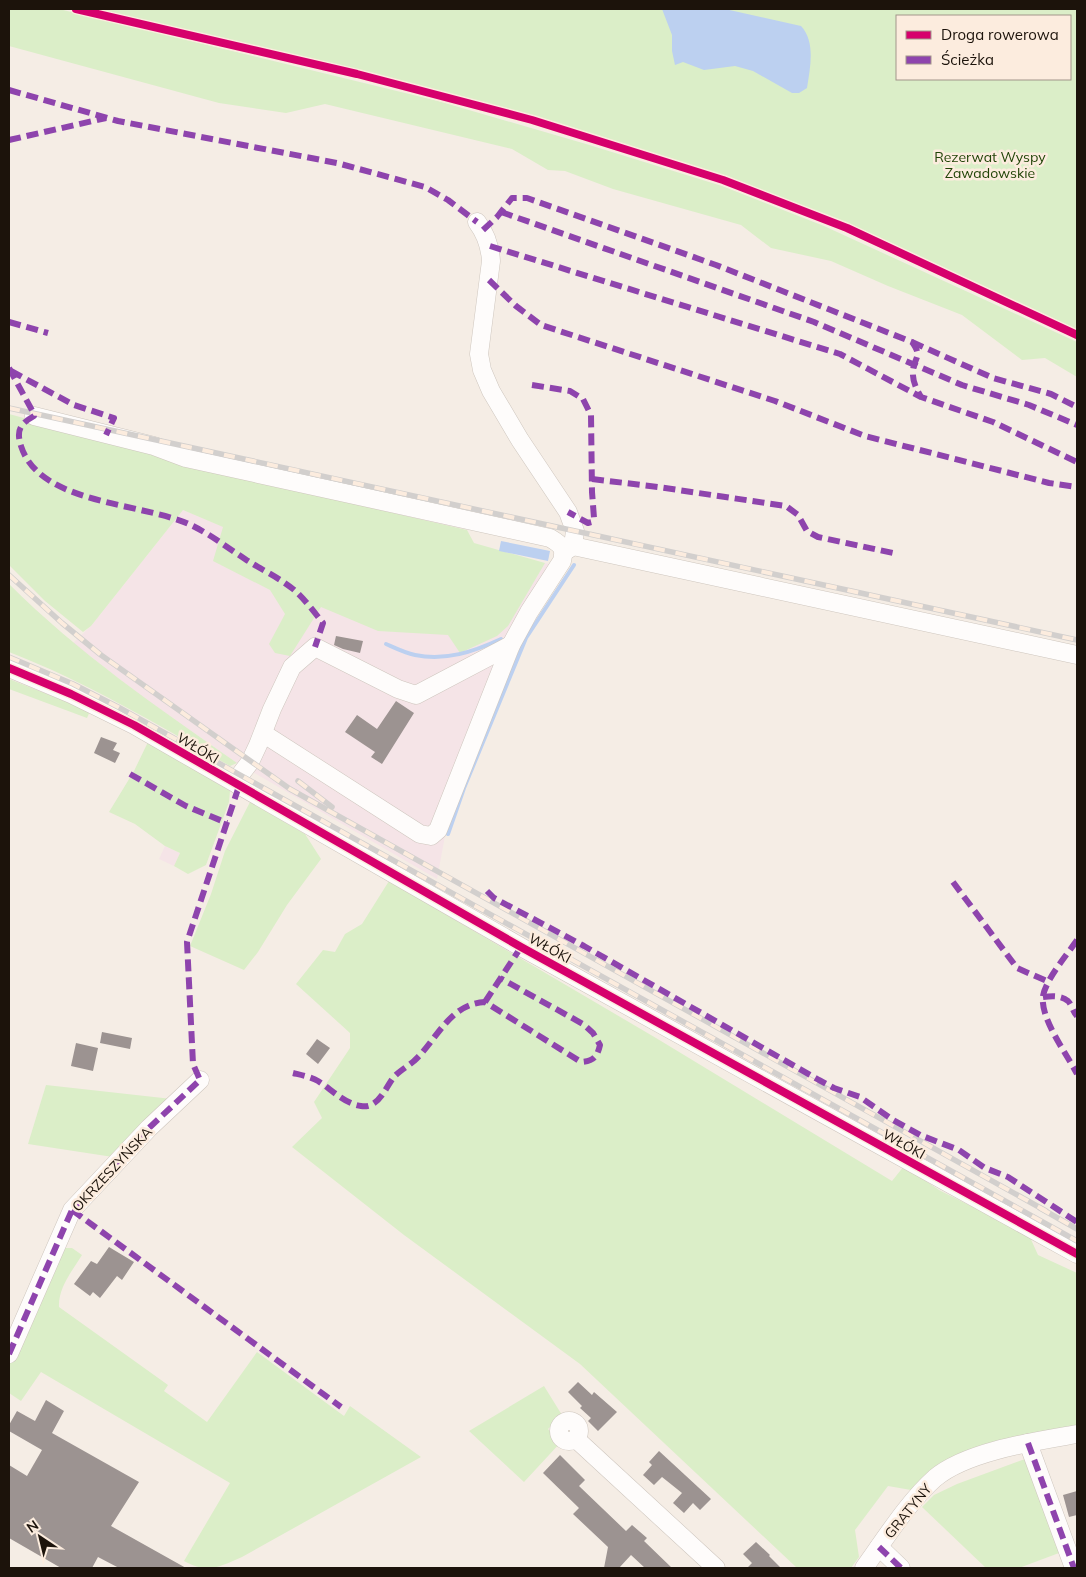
<svg xmlns="http://www.w3.org/2000/svg" width="1086" height="1577" font-family="Mulish,sans-serif">
<rect width="100%" height="100%" fill="#f5ede5"/>
<!-- industrial -->
<g fill="#f5e4e7">
<polygon points="183,510 394,598 507,626 545,563 566,569 523,636 453,810 445,836 437,879 237,763 144,698 73,643 91,626"/>
<polygon points="165,846 180,853 174,866 159,859"/>
</g>
<!-- green -->
<g fill="#dbeec8" fill-rule="evenodd">
<polygon points="9,9 59,9 438,101 586,144 722,186 824,226 1077,342 1077,377 1045,358 1022,360 962,315 888,286 831,261 771,248 741,225 613,189 565,171 548,170 512,149 325,104 286,113 219,103 9,46"/>
<path d="M91,9H1077V331L849,226L724,176L505,109L367,74ZM897,16H1070V79H897Z"/>
<polygon points="9,414 268,484 467,530 474,543 545,563 508,626 497,636 460,653 448,635 378,631 321,607 290,656 275,653 269,644 285,614 270,590 213,561 223,527 183,510 91,626 83,632 45,601 9,565"/>
<path d="M9,584C78,653 157,707 237,763L230,766C158,725 87,682 9,652Z"/>
<polygon points="9,679 90,711 87,718 9,689"/>
<polygon points="148,742 230,791 229,802 206,865 188,874 174,866 180,853 165,846 135,824 109,812 134,771"/>
<polygon points="250,802 305,834 321,859 287,905 258,952 244,970 190,946 211,894 225,851"/>
<polygon points="389,881 656,1038 892,1181 904,1166 939,1190 1029,1235 1038,1255 1077,1273 1077,1430 1001,1441 911,1490 888,1486 855,1530 859,1557 851,1568 797,1568 580,1364 404,1235 292,1147 322,1118 314,1102 350,1048 350,1033 296,984 323,950 335,952 345,934 362,924"/>
<polygon points="46,1085 172,1099 113,1157 28,1144"/>
<path d="M64,1248H72L82,1255C72,1271 58,1288 59,1307L168,1385L164,1391L207,1422L257,1352L344,1416L350,1406L421,1457L242,1557C219,1567 208,1574 184,1561L230,1483L41,1372L21,1401L9,1393V1362Z"/>
<polygon points="544,1386 562,1415 548,1429 561,1442 524,1482 469,1431"/>
<polygon points="1025,1459 1059,1553 1019,1568 986,1568 922,1507 934,1495 957,1484"/>
</g>
<!-- water -->
<g fill="#bcd0f0">
<path d="M662,9H725L801,26C816,42 810,68 807,88L799,93H792L753,71L735,66L704,70L683,62L675,65L672,51V35Z"/>
<polygon points="501,541 550,551 548,561 499,551"/>
</g>
<g fill="none" stroke-linecap="round" stroke-linejoin="round">
<!-- stream -->
<g stroke="#bcd0f0" stroke-width="4">
<path d="M386,644C395,648 405,653 415,655C446,661 473,652 501,639"/>
<polyline points="448,834 464,788 526,638 574,565"/>
</g>
</g>
<!-- building -->
<g fill="#9c9391">
<polygon points="336,636 363,641 360,653 343,649 334,645"/>
<polygon points="396,701 414,713 382,764 371,757 375,752 345,732 357,715 377,729"/>
<polygon points="101,737 117,743 113,750 120,753 115,763 94,753"/>
<polygon points="102,1032 132,1038 130,1049 100,1043"/>
<polygon points="317,1039 330,1048 318,1064 306,1054"/>
<polygon points="76,1043 98,1048 93,1071 71,1066"/>
<polygon points="109,1247 134,1262 122,1280 117,1276 100,1298 93,1292 90,1296 74,1284 91,1261 97,1264"/>
<polygon points="578,1382 592,1395 594,1392 617,1412 598,1431 588,1421 591,1418 580,1408 582,1406 568,1392"/>
<polygon points="46,1400 64,1411 52,1433 139,1482 111,1526 186,1568 119,1568 98,1557 92,1568 61,1568 9,1538 9,1465 27,1476 42,1450 9,1431 9,1425 17,1411 35,1421"/>
<polygon points="659,1451 711,1499 700,1510 693,1503 684,1513 673,1503 682,1493 662,1477 654,1485 643,1475 652,1465 649,1462"/>
<polygon points="560,1455 585,1480 579,1486 626,1531 632,1525 647,1538 644,1541 672,1568 645,1568 631,1555 619,1568 604,1568 608,1547 573,1514 579,1508 543,1473"/>
<polygon points="1077,1491 1077,1515 1069,1517 1063,1495"/>
<polygon points="756,1542 770,1555 769,1556 781,1568 747,1568 752,1563 743,1554"/>
</g>
<g fill="none" stroke-linecap="round" stroke-linejoin="round">
<!-- minor casing -->
<g stroke="#cec6be" stroke-width="19">
<g id="minor">
<path d="M477,222C486,234 490,245 491,261L479,354L482,370L491,391L520,440L568,512L575,531L573,546L564,552"/>
<path d="M34,416L154,446L186,458L550,538C562,545 565,548 562,561L529,612L511,645L438,830L431,836L420,834L264,734"/>
<polyline points="573,546 1077,655"/>
<polyline points="9,668 71,694 134,725 521,947 1077,1254"/>
<polyline points="239,786 240,775 250,762 258,745 272,709 292,667 315,647 398,689 416,695 511,645"/>
<polyline points="9,1354 72,1210 149,1128 200,1080"/>
<circle cx="569" cy="1431" r="10"/>
<polyline points="576,1439 716,1568"/>
<polyline points="1028,1443 1074,1568"/>
<polyline points="879,1547 901,1568"/>
<path d="M864,1568C885,1539 908,1502 935,1478C967,1451 1037,1441 1077,1434"/>
</g>
</g>
<!-- minor -->
<use href="#minor" stroke="#fefcfb" stroke-width="18"/>
<!-- rail casing -->
<g stroke="#d2cfcd" stroke-width="5.5">
<g id="rail">
<polyline points="9,408 1077,640"/>
<polyline points="9,575 62,623 101,655 290,789 1046,1211"/>
<polyline points="9,657 73,684 118,707 1077,1241"/>
<polyline points="298,781 332,807"/>
<polyline points="1040,1208 1077,1229"/>
</g>
</g>
<!-- rail -->
<use href="#rail" stroke="#fcecde" stroke-width="4" stroke-dasharray="11" stroke-linecap="butt"/>
<!-- quiet -->
<g stroke="#8e44ad" stroke-width="6" stroke-dasharray="12 6" stroke-linecap="butt">
<polyline points="9,90 118,121 337,163 425,187 448,200 477,222"/>
<polyline points="9,140 106,118"/>
<polyline points="501,212 814,322 962,385 1029,405 1077,425"/>
<path d="M483,230L497,217L512,198H527L716,265L912,342C923,357 914,357 913,371C912,381 917,390 921,397L993,422L1077,462"/>
<polyline points="490,246 840,354 921,397"/>
<polyline points="489,280 516,306 541,325 775,401 865,436 1049,483 1077,487"/>
<polyline points="9,322 48,333"/>
<polyline points="912,342 993,378 1051,394 1077,407"/>
<path d="M9,368L34,414V416C20,424 16,430 21,446C40,506 145,502 193,526C211,535 228,548 245,559C260,569 278,577 293,589C304,598 314,612 323,623L315,647"/>
<polyline points="11,371 74,405 114,418 106,435"/>
<polyline points="532,385 570,391 583,399 591,415 592,492 594,518 592,522 588,523 568,512"/>
<polyline points="592,479 658,487 786,506 798,515 807,531 818,537 893,553"/>
<polyline points="130,774 186,806 227,823"/>
<polyline points="953,882 1017,968 1049,982"/>
<polyline points="487,891 494,898 584,946 819,1080 834,1088 860,1097 893,1120 920,1135 959,1150 985,1168 1008,1177 1077,1222"/>
<path d="M1077,940C1067,955 1046,979 1043,996C1040,1019 1067,1054 1077,1074"/>
<path d="M1043,997C1051,996 1061,995 1068,1001C1072,1005 1073,1012 1077,1016"/>
<polyline points="485,1002 521,947"/>
<path d="M293,1073C301,1075 311,1077 318,1081C331,1089 345,1104 361,1106C378,1109 385,1089 393,1078C399,1071 407,1067 414,1061C437,1040 449,1004 485,1002L581,1062C593,1061 597,1058 600,1045L593,1033L583,1024L500,978"/>
<polyline points="72,1210 341,1407"/>
<polyline points="9,1354 72,1210 149,1128 200,1080 193,1064 187,942 239,786"/>
<polyline points="1028,1443 1074,1568"/>
<polyline points="879,1547 901,1568"/>
</g>
<!-- cycleway casing -->
<g stroke="#fcecde" stroke-width="11">
<g id="cycleway">
<polyline points="76,9 357,74 532,120 723,180 847,228 1077,335"/>
<polyline points="9,668 71,694 134,725 521,947 1077,1254"/>
</g>
</g>
<!-- cycleway -->
<use href="#cycleway" stroke="#d6006c" stroke-width="8"/>
</g>
<g text-anchor="middle" stroke-width="5" stroke-linejoin="round" paint-order="stroke">
<!-- park labels -->
<g font-size="14" fill="#214407" stroke="#fcecde">
<text x="990" y="162">Rezerwat Wyspy<tspan x="990" dy="16">Zawadowskie</tspan></text>
</g>
<!-- street labels -->
<g font-size="14" fill="#1c130b" stroke="#fcecde">
<text transform="translate(198 748) rotate(31)" y="5">WŁÓKI</text>
<text transform="translate(550 948) rotate(29)" y="5">WŁÓKI</text>
<text transform="translate(904 1144) rotate(29)" y="5">WŁÓKI</text>
<text transform="translate(112 1169) rotate(-47)" y="5">OKRZESZYŃSKA</text>
<text transform="translate(908 1511) rotate(-51)" y="5">GRATYNY</text>
</g>
</g>
<!-- border -->
<rect width="1086" height="1577" fill="none" stroke="#1c130b" stroke-width="20"/>
<!-- legend -->
<rect x="896" y="15" width="175" height="65" fill="#fcecde" stroke="#a2958a"/>
<rect x="906" y="31" width="25" height="8" fill="#d6006c" stroke="#a2958a"/>
<text x="941" y="40" font-size="15" fill="#1c130b">Droga rowerowa</text>
<rect x="906" y="56" width="25" height="8" fill="#8e44ad" stroke="#a2958a"/>
<text x="941" y="65" font-size="15" fill="#1c130b">Ścieżka</text>
<!-- north arrow -->
<g transform="translate(40 1537) rotate(325)" stroke="#fcecde" stroke-width="4" paint-order="stroke">
<path d="M0-4L9 19L0 12L-9 19Z" fill="#1c130b"/>
<text y="-8" font-size="14" font-weight="bold" text-anchor="middle" fill="#1c130b">N</text>
</g>
</svg>
